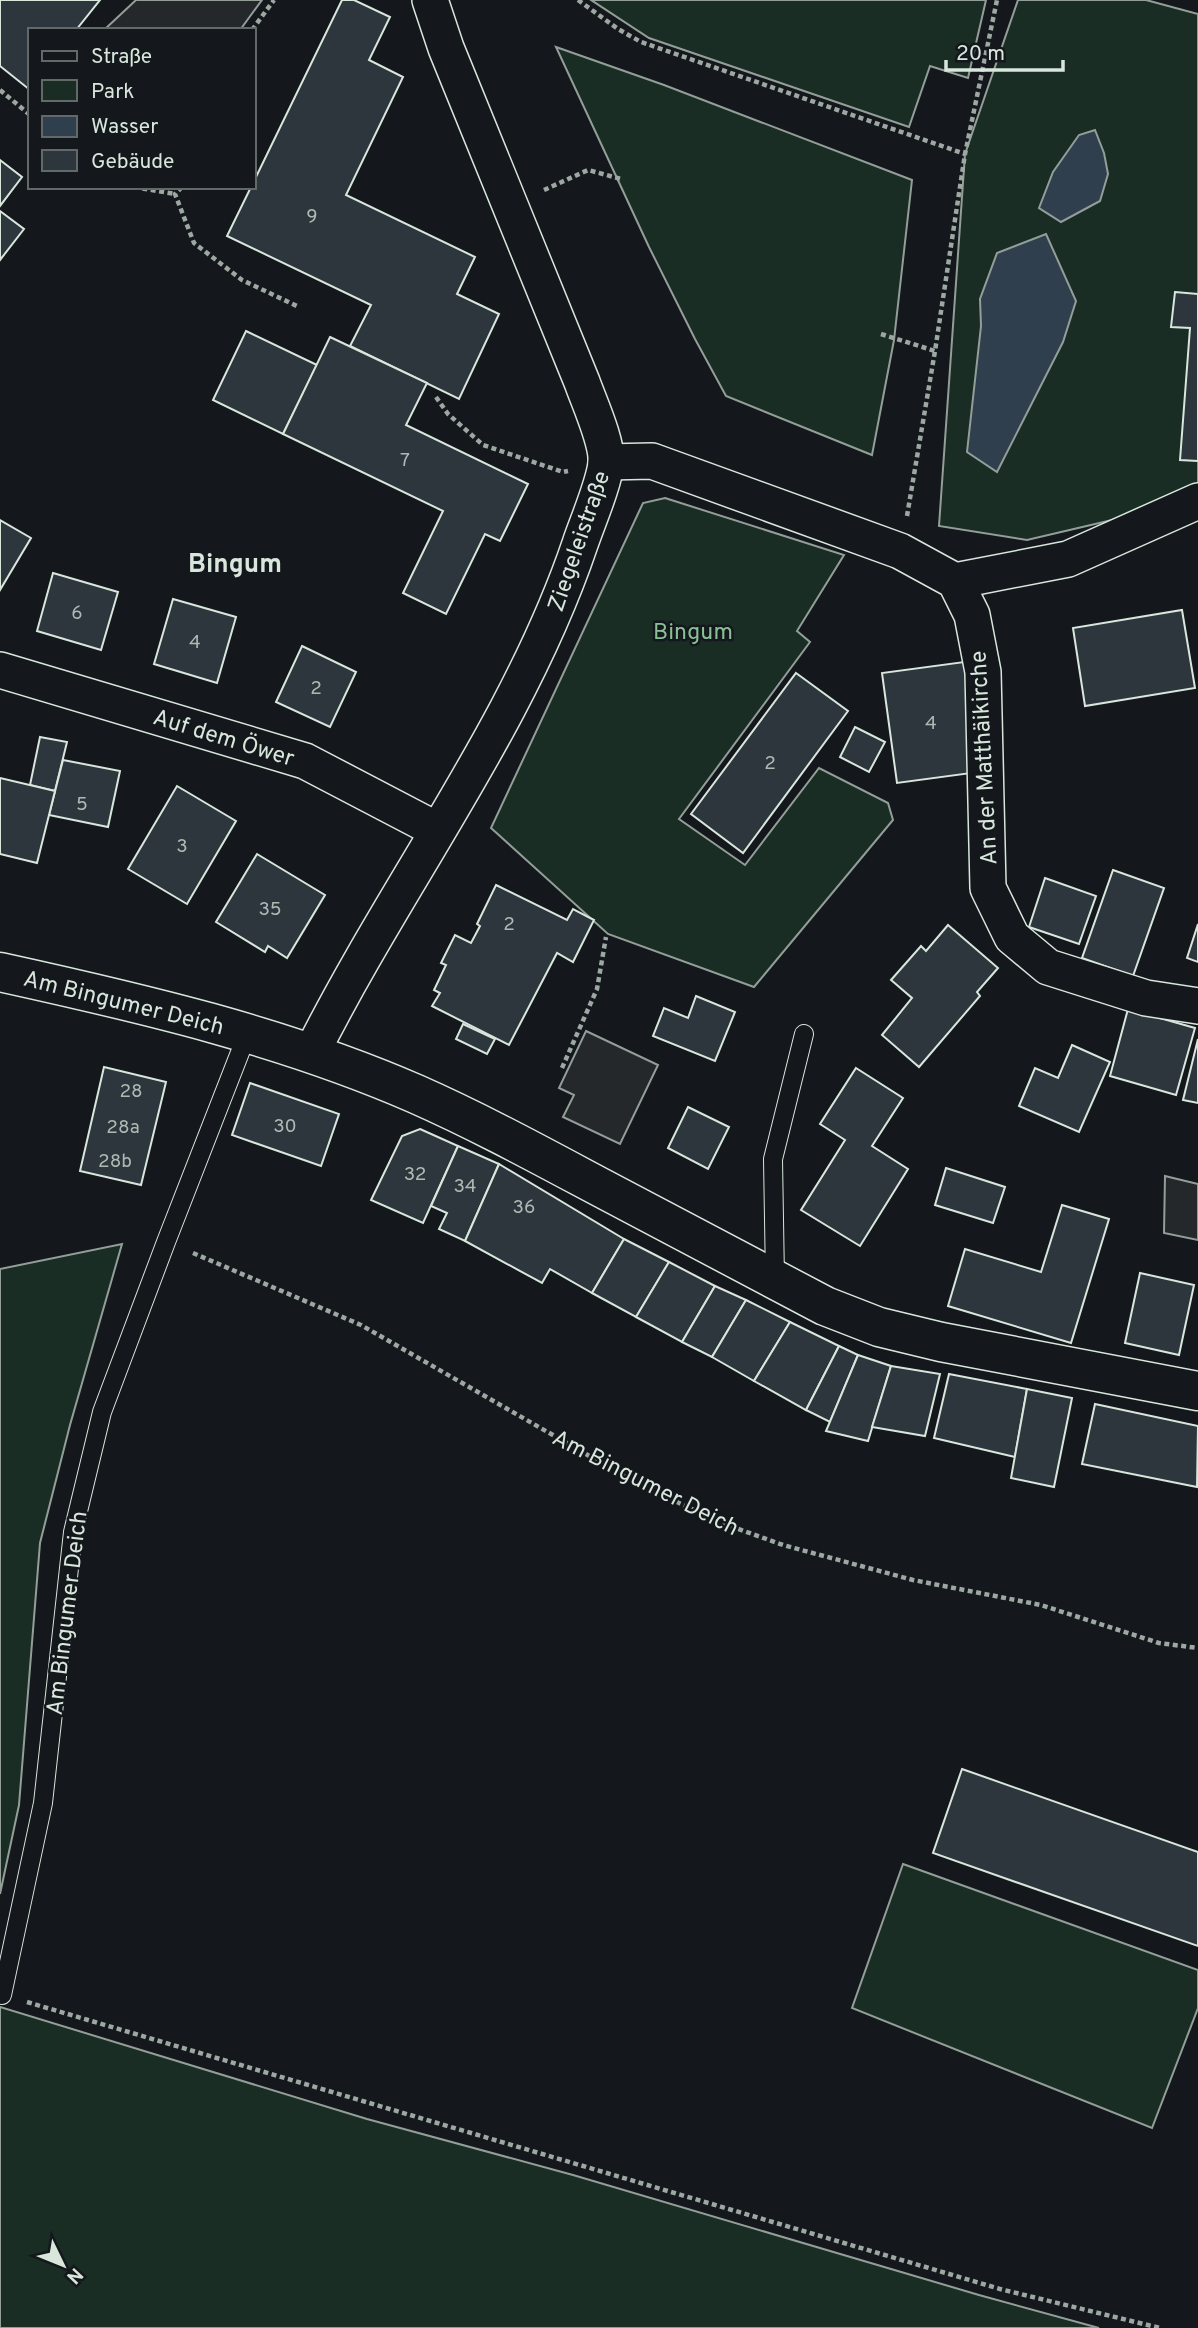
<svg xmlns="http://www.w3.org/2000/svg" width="1198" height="2328" font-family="Overpass,sans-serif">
<rect width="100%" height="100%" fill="#14181c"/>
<!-- green -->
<g fill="#1a2d24" stroke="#939e99" stroke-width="2">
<polygon points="591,0 986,0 968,78 930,66 909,127 649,38"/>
<polygon points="1018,0 1146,0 1198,14 1198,494 1159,509 1027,540 939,526 965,154"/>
<polygon points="556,47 664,85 912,180 894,340 872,455 726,396 695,339 649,247"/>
<polygon points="665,498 844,555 797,631 810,642 679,819 745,865 819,768 888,803 893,820 754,987 608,934 491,828 643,503"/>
<polygon points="122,1244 70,1425 40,1543 19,1805 0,1894 0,1269"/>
<polygon points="903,1864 1198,1970 1198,2008 1152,2128 852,2008"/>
<polygon points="0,2007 367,2119 573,2175 979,2295 1099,2328 0,2328"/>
</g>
<!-- parking -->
<g fill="#24282b" stroke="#939e99" stroke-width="2">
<polygon points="136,0 262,0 240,30 104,30"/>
<polygon points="586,1031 658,1065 620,1144 563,1117 574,1095 559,1088"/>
<polygon points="1165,1176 1198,1184 1198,1240 1164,1233"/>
</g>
<!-- water -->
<g fill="#2f3f4d" stroke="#939e99" stroke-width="2">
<polygon points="1095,130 1104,153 1108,174 1100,201 1061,222 1039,208 1053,172 1079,135"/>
<polygon points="1046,234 1076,301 1063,342 997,472 967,452 981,326 980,299 997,253"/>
</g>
<!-- building -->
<g fill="#2c363c" stroke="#d8e6dc" stroke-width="2">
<polygon points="0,0 100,0 76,30 30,30 30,90 0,66"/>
<polygon points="342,0 354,0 390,17 369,60 403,77 346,195 475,257 457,294 499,314 459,399 350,346 371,305 227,236 251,187 254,187 254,181"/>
<polygon points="0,160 22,177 0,206"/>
<polygon points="0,211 24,229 0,260"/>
<polygon points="1175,292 1198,294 1198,461 1180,460 1190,328 1171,327"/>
<polygon points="246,331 317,365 283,434 213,400"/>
<polygon points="330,337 427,383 406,425 528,484 500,541 485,534 446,614 403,593 443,511 283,434"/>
<polygon points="0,520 31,538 0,590"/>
<polygon points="53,573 118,592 101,650 37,631"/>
<polygon points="173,599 236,617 217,683 154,664"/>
<polygon points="1182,610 1195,688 1085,706 1073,628"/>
<polygon points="302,646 356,672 330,727 276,702"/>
<polygon points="964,662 979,772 897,783 882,673"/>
<polygon points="796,673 848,711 743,853 691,814"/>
<polygon points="855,727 885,742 869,772 840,757"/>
<polygon points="40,737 67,742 55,791 30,785"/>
<polygon points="63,760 120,771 108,827 49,815"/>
<polygon points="0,778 55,791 37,863 0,854"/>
<polygon points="177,786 236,821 187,904 128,869"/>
<polygon points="257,854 325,895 287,958 268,946 265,952 216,922"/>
<polygon points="1113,870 1164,888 1133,976 1082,958"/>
<polygon points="1045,878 1096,896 1079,944 1029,927"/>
<polygon points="496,885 567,920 573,909 594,920 573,962 557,953 509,1045 432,1006 440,993 434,990 446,965 441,963 455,935 471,943 480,926 477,924"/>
<polygon points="1198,924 1198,962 1187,958"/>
<polygon points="948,925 998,968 977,992 980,996 919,1067 882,1035 912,998 891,980 921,946 926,951"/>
<polygon points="696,996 735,1012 715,1061 653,1036 664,1008 688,1018"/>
<polygon points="1128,1009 1195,1028 1176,1095 1110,1076"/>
<polygon points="463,1024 495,1039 487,1054 456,1039"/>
<polygon points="1198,1039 1198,1103 1183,1100"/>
<polygon points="1072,1045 1110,1062 1079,1132 1019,1106 1035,1068 1058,1078"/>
<polygon points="104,1067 166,1082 141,1185 80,1171"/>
<polygon points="856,1068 903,1098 872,1146 908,1169 860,1246 801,1210 845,1140 820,1124"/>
<polygon points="250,1083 339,1114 321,1166 232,1135"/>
<polygon points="688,1107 729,1127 708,1169 668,1148"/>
<polygon points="420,1129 458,1146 423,1223 371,1200 402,1136"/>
<polygon points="458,1146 499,1164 465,1241 439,1229 447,1213 431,1206"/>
<polygon points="499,1164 624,1239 592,1293 550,1269 542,1283 465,1241"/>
<polygon points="946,1168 1005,1187 993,1223 935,1205"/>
<polygon points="1062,1205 1109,1219 1071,1343 948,1306 965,1249 1041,1272"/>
<polygon points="624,1239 669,1262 636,1317 592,1293"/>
<polygon points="669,1262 715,1286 682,1342 636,1317"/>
<polygon points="1140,1273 1194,1285 1179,1355 1125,1343"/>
<polygon points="715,1286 746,1300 712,1357 682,1342"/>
<polygon points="746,1300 790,1322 754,1381 712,1357"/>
<polygon points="790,1322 839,1346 806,1410 754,1381"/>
<polygon points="839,1346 858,1355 830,1422 806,1410"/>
<polygon points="858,1355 891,1366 868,1441 826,1431"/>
<polygon points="891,1366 940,1374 925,1436 872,1427"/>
<polygon points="949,1374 1027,1389 1015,1457 934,1438"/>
<polygon points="1027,1389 1072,1398 1054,1487 1011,1478"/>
<polygon points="1095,1404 1198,1426 1197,1487 1082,1464"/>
<polygon points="962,1769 1198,1852 1198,1946 933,1853"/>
</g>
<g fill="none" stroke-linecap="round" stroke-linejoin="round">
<!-- lane casing -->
<g stroke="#d8e6dc" stroke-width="20">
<g id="lane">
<polyline points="775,1279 773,1159 804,1034"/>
<polyline points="2,1995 43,1803 73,1532 102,1412 166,1242 248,1032"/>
</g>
</g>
<!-- street casing -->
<g stroke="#d8e6dc" stroke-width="38">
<g id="street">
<polyline points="606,462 652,461 900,551 955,581 972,615 983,672 988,888 1012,937 1048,967 1146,998 1198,1006"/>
<polyline points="955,581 1068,559 1198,501"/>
<polyline points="0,670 305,761 437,830"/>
<path d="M311,1054C397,882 518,727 580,544C587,523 604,484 606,463C608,443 589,402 582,382L446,48L430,0"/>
</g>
</g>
<!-- secondary casing -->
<g stroke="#d8e6dc" stroke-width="41">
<path id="secondary" d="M0,972C141,1003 283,1036 416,1094C477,1121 536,1153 596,1185C672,1225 748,1265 825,1306L879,1327L941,1342L1198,1391"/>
</g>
<!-- path -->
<g stroke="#9da8a2" stroke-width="4.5" stroke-dasharray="5 3.5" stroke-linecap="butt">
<polyline points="578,0 618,29 641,42 965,154"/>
<polyline points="252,30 274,0"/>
<polyline points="0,90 30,115"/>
<polyline points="134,187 175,194"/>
<polyline points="182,187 175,194 194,243 242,280 299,307"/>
<polyline points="544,190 588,170 621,179"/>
<polyline points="881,334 935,351"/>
<polyline points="436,397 448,414 483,445 563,472 568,471"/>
<polyline points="907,516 935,351 965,154 997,0"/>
<polyline points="562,1068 597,989 606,937"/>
<polyline points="193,1253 361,1325 633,1481 719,1522 783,1545 913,1580 1041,1605 1159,1643 1198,1648"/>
<polyline points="27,2002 1000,2289 1160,2328"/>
</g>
<!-- lane -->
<use href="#lane" stroke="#14181c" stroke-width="18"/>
<!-- street -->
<use href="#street" stroke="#14181c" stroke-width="35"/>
<!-- secondary -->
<use href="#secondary" stroke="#14181c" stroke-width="38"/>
</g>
<g text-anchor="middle" stroke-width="5" stroke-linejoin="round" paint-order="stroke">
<!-- number labels -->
<g font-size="19" fill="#adbab4">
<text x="312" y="222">9</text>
<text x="405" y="466">7</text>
<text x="77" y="619">6</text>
<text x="195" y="648">4</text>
<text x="316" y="694">2</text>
<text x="931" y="729">4</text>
<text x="770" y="769">2</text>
<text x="82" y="810">5</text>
<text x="182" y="852">3</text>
<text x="270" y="915">35</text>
<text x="509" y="930">2</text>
<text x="131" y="1097">28</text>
<text x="285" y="1132">30</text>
<text x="123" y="1133">28a</text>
<text x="115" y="1167">28b</text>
<text x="415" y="1180">32</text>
<text x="465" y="1192">34</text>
<text x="524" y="1213">36</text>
</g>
<!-- street labels -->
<g font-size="23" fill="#d8e6dc" stroke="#14181c">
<text transform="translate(578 541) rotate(-71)" y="8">Ziegeleistraße</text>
<text transform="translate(224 737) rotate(17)" y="8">Auf dem Öwer</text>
<text transform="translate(983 758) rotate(-93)" y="8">An der Matthäikirche</text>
<text transform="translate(124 1002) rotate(14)" y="8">Am Bingumer Deich</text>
<text transform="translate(646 1482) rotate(27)" y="8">Am Bingumer Deich</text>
<text transform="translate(66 1613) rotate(-83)" y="8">Am Bingumer Deich</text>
</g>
<!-- park labels -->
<g font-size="23" fill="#8ac095" stroke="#14181c">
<text x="693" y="639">Bingum</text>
</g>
<!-- quarter labels -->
<g font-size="26" font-weight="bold" fill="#d8e6dc" stroke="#14181c">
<text x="235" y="572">Bingum</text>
</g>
</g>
<!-- legend -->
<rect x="28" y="28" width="228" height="161" fill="#14181c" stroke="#626a69" stroke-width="2"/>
<rect x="42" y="51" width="35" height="10" fill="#14181c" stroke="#626a69" stroke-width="2"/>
<text x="91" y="63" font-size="21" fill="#d8e6dc">Straße</text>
<rect x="42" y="80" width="35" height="21" fill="#1a2d24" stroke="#626a69" stroke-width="2"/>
<text x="91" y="98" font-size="21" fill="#d8e6dc">Park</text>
<rect x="42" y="116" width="35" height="21" fill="#2f3f4d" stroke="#626a69" stroke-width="2"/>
<text x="91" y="133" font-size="21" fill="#d8e6dc">Wasser</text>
<rect x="42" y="150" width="35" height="21" fill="#2c363c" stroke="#626a69" stroke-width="2"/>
<text x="91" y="168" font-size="21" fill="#d8e6dc">Gebäude</text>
<!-- north arrow -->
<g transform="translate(63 2265) rotate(133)" stroke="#14181c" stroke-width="5" paint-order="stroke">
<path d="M0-5L12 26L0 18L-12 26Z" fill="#d8e6dc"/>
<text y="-10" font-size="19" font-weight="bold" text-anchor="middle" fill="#d8e6dc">N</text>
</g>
<!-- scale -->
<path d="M946 60v10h117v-10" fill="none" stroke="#d8e6dc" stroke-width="3.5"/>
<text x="956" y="60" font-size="21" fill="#d8e6dc" stroke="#14181c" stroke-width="5" paint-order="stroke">20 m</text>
</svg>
